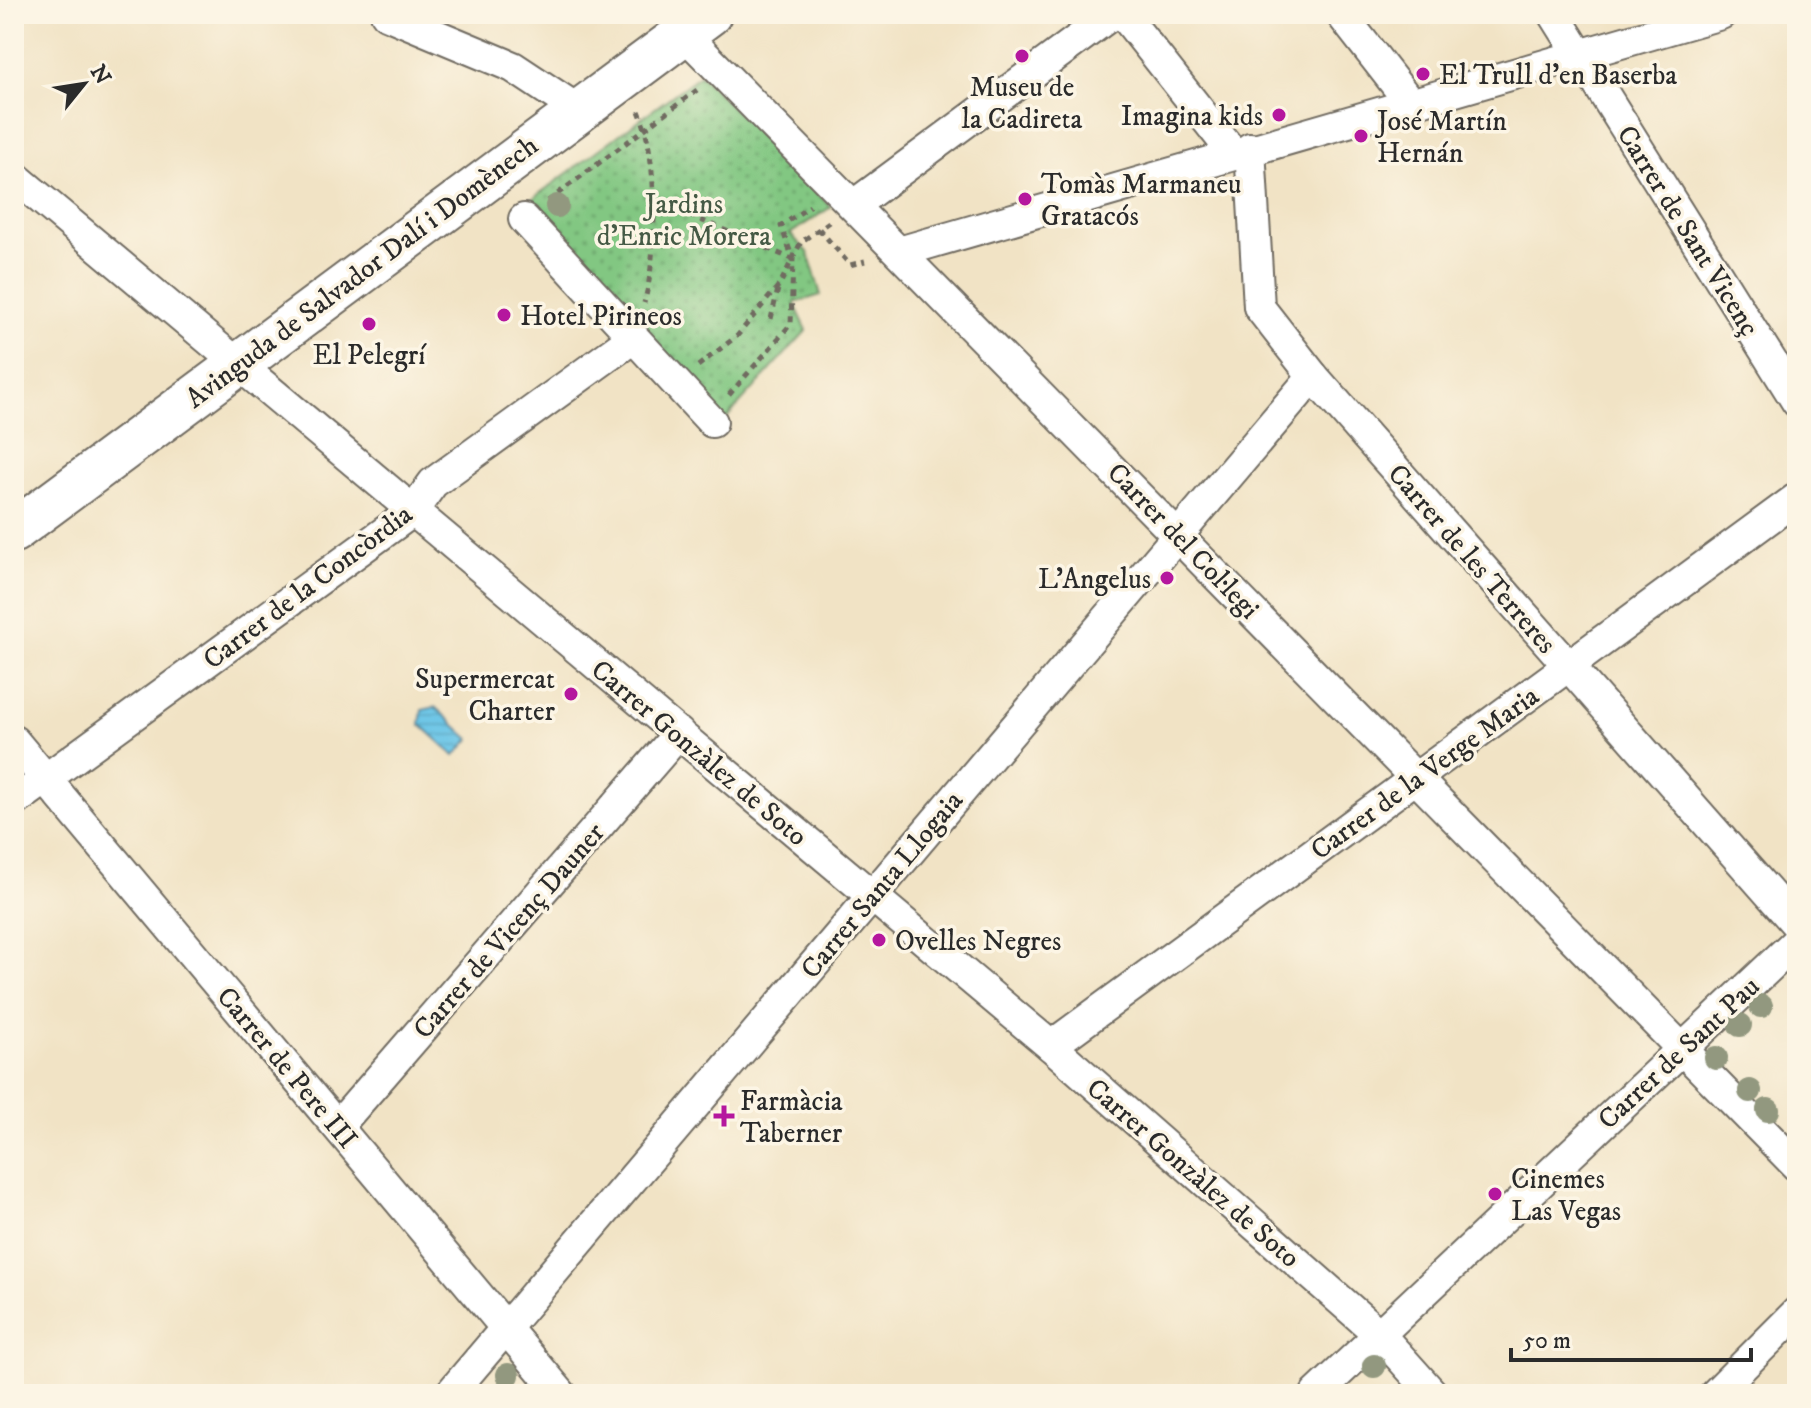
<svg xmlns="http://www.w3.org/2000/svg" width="1811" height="1408" font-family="'IM FELL DW Pica',serif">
<defs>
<pattern id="park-dots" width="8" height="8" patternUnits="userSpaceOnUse" patternTransform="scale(2)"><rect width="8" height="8" fill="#82c782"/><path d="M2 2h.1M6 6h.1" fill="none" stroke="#6ba26b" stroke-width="1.8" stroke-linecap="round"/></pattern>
<pattern id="water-rules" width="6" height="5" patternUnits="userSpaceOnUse" patternTransform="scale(2)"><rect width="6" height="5" fill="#69c5e7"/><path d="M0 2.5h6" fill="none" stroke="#5ba9c6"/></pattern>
</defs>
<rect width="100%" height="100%" fill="#fcf5e5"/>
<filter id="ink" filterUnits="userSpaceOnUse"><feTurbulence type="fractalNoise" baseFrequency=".0125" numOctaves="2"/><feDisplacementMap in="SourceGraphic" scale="16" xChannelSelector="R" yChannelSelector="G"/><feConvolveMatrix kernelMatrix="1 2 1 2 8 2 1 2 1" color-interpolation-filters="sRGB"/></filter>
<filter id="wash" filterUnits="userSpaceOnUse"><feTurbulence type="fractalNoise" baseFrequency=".006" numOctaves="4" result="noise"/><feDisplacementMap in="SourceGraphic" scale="32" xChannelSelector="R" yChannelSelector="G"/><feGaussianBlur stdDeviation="1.8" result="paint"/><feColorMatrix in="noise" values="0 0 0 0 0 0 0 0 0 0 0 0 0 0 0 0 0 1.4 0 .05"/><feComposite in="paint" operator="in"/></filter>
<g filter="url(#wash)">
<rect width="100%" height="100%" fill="#f1e3c5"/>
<!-- park -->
<polygon fill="url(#park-dots)" stroke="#567956" stroke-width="2" points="700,75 831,207 790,234 808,252 821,295 794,303 807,330 725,420 524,205"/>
<!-- water -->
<polygon fill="url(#water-rules)" stroke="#4a7889" stroke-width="2" points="435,707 470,739 455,756 420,724 422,710"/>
</g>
<g filter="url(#ink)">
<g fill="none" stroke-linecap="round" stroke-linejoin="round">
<!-- street casing -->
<g stroke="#706b61" stroke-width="34">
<g id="street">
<polyline points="386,14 513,67 578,110"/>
<polyline points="1123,14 1233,153"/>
<polyline points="1341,14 1412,105"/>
<polyline points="1554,14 1797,402"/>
<polyline points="684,34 1797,1166"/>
<polyline points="1250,148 1259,307 1313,376 1797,925"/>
<polyline points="14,176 1051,1046 1380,1335 1433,1394"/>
<polyline points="854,205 1112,14"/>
<polyline points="524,219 712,422"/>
<polyline points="899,252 1721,14"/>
<polyline points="14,741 561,1394"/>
<polyline points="14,802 412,512 433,483 633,338"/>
<polyline points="1051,1046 1797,498"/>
<polyline points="338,1126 679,733"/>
<polyline points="450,1394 1313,376"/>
<polyline points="1316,1394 1797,941"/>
<polyline points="1715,1394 1797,1312"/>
</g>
</g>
<!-- secondary casing -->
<g stroke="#706b61" stroke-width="46">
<polyline id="secondary" points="14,531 710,14"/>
</g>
<!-- path -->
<g stroke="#706b61" stroke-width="5" stroke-dasharray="6 6" stroke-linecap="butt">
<path d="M639,111C658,155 658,257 644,303"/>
<polyline points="548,201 697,90"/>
<polyline points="654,213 682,212 792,259"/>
<polyline points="819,229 850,265 865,261"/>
<polyline points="771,319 778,289"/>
<polyline points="698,366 737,336 780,284 801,242 829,222"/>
<polyline points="729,395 791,324 793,259 781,226 810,206"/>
</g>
<!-- street -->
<use href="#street" stroke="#fff" stroke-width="30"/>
<!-- secondary -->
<use href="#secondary" stroke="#fff" stroke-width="42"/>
</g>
<!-- trees -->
<g fill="#92987f">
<circle cx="557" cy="206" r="12"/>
<circle cx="1761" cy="1006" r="12"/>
<circle cx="1740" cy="1025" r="12"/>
<circle cx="1716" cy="1058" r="12"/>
<circle cx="1750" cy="1091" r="12"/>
<circle cx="1768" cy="1110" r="12"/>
<circle cx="1374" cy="1366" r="12"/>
<circle cx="508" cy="1375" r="12"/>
</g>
</g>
<!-- markers -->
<g fill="#b5179e" stroke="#fcf5e5" stroke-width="3">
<circle cx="1022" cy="56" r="8"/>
<circle cx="1423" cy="74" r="8"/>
<circle cx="1279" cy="115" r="8"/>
<circle cx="1361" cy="136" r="8"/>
<circle cx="1025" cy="199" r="8"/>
<circle cx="504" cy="315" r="8"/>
<circle cx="369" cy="324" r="8"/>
<circle cx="1167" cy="578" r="8"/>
<circle cx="571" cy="694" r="8"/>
<circle cx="879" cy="940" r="8"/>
<path d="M720 1104h8v8h8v8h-8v8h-8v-8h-8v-8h8z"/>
<circle cx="1495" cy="1194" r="8"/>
</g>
<g text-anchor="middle" stroke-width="7" stroke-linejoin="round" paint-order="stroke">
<!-- poi labels -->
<g font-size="28" fill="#2b2b2b" stroke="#fcf5e5" text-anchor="start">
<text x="1439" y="84">El Trull d'en Baserba</text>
<text x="1022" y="96" text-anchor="middle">Museu de<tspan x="1022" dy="32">la Cadireta</tspan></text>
<text x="1263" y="125" text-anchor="end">Imagina kids</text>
<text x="1377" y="130">José Martín<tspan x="1377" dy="32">Hernán</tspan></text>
<text x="1041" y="193">Tomàs Marmaneu<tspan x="1041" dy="32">Gratacós</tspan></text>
<text x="520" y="325">Hotel Pirineos</text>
<text x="369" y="364" text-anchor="middle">El Pelegrí</text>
<text x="1151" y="588" text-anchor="end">L'Angelus</text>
<text x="555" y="688" text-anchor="end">Supermercat<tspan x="555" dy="32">Charter</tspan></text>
<text x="895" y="950">Ovelles Negres</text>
<text x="740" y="1110">Farmàcia<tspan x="740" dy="32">Taberner</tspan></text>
<text x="1511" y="1188">Cinemes<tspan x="1511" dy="32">Las Vegas</tspan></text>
</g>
<!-- park labels -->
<g font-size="28" fill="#455a45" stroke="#fcf5e5">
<text x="684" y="213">Jardins<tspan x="684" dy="32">d'Enric Morera</tspan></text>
</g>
<!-- street labels -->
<g font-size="28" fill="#2b2b2b" stroke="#fcf5e5">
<text transform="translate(1689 230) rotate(58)" y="10">Carrer de Sant Vicenç</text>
<text transform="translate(361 271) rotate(-37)" y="10">Avinguda de Salvador Dalí i Domènech</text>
<text transform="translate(1184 540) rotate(46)" y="10">Carrer del Col·legi</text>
<text transform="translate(1473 558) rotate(49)" y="10">Carrer de les Terreres</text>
<text transform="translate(307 586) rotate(-37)" y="10">Carrer de la Concòrdia</text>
<text transform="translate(700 752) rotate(40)" y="10">Carrer Gonzàlez de Soto</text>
<text transform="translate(1424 772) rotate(-36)" y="10">Carrer de la Verge Maria</text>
<text transform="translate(881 884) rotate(-50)" y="10">Carrer Santa Llogaia</text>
<text transform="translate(508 930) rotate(-49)" y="10">Carrer de Vicenç Dauner</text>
<text transform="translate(1678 1052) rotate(-43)" y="10">Carrer de Sant Pau</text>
<text transform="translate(288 1067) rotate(50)" y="10">Carrer de Pere III</text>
<text transform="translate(1194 1172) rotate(41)" y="10">Carrer Gonzàlez de Soto</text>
</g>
</g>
<!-- margin -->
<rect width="1811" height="1408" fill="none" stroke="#fcf5e5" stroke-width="48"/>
<!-- north arrow -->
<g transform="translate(84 84) rotate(60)" stroke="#fcf5e5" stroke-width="6" paint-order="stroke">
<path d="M0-6L14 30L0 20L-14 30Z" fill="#2b2b2b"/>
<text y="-12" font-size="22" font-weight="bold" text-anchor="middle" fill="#2b2b2b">N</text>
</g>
<!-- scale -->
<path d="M1511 1348v12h240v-12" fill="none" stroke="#2b2b2b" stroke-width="4"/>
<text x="1523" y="1348" font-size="24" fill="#2b2b2b" stroke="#fcf5e5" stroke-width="6" paint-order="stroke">50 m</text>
</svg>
